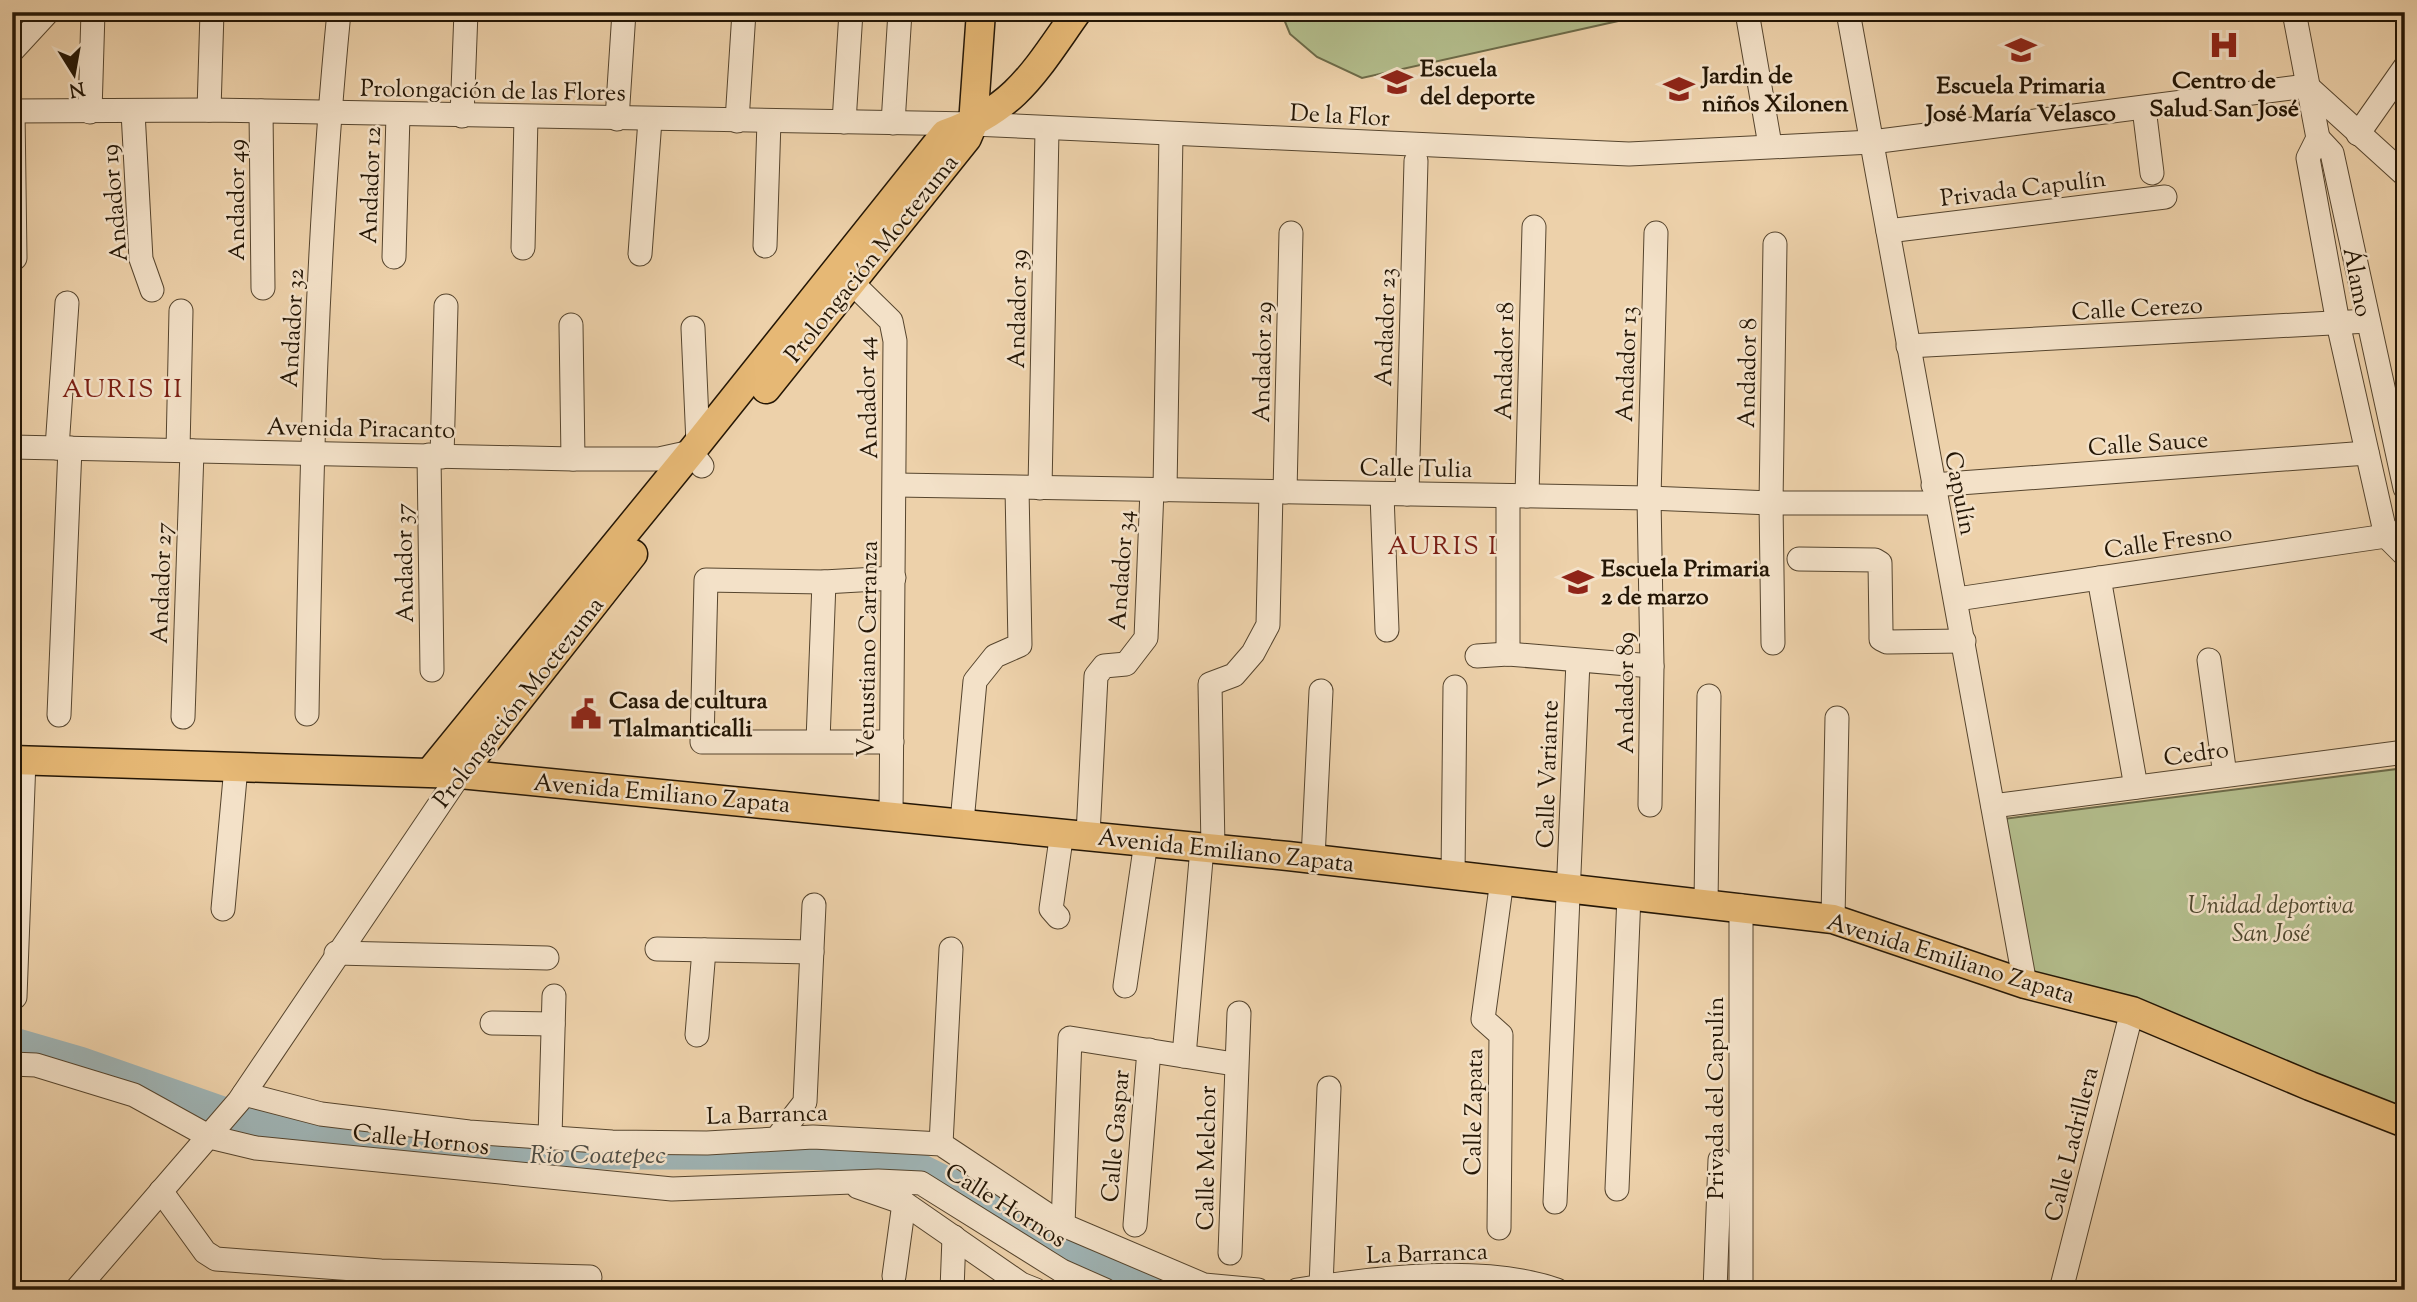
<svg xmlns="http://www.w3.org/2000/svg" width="2417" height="1302" font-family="'Sorts Mill Goudy',serif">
<rect width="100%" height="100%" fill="#edd1aa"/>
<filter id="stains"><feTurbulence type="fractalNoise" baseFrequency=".00286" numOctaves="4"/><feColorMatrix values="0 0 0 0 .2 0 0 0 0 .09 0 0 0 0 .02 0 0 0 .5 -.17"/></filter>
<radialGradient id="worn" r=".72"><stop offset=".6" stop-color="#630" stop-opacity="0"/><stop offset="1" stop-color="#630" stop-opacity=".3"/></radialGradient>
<!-- green -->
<g fill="#b3bd8c" stroke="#6c6a48" stroke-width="2">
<polygon points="1281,12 1634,12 1627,19 1362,78 1317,57 1290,34"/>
<polygon points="2405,768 2405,1109 2026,972 2003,819"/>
</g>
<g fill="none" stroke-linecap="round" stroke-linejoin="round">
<!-- river -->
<polyline stroke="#9fb4b5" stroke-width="30" points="12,1042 81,1062 261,1125 431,1154 822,1155 909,1163 989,1203 1110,1274 1169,1290"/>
<!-- minor casing -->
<g stroke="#56452e" stroke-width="25">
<g id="minor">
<polyline points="1747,12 1770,145"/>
<polyline points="1848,12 2025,984"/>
<polyline points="2294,12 2318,138 2308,158 2338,323 2386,536 2405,555"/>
<polyline points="12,51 48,12"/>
<polyline points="2144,108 2152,173"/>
<polyline points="209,110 212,12"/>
<polyline points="12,111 209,110 973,124 1629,154 1872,142 2307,86 2405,175"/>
<polyline points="13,111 15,258"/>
<polyline points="261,111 263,288"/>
<polyline points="90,112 93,12"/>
<polyline points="133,112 141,259 152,290"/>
<polyline points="462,116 466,12"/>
<polyline points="617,119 624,12"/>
<polyline points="737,121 744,12"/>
<polyline points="844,122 851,12"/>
<polyline points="893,123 900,12"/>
<polyline points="2358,134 2405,67"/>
<polyline points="2318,138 2332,153 2405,488"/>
<polyline points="1888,231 2165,197"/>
<polyline points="765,246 769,121"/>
<polyline points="523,248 526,117"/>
<polyline points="640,254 650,120"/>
<polyline points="394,257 398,115"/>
<polyline points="840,271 891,321 895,341 891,814"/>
<polyline points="571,325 573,459"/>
<polyline points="693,328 698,444"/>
<polyline points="1908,346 2368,321"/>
<polyline points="12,447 573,459 659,459 691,452 702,466"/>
<polyline points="57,448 67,303"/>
<polyline points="178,450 181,311"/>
<polyline points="429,455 432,670"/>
<polyline points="442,457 446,306"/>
<polyline points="896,485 1649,498 1771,503 1935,503"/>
<polyline points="1933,485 2367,453"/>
<polyline points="1040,488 1047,130"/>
<polyline points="1165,490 1171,134"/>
<polyline points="1285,492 1291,233"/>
<polyline points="1382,494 1387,630"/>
<polyline points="1407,494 1416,161"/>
<polyline points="1527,496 1534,227"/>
<polyline points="1799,559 1875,560 1880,563 1881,631 1881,639 1887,642 1964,641"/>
<polyline points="2099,578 2136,787"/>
<polyline points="1957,599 2386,536 2405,530"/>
<polyline points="1773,643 1771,503 1775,244"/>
<polyline points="1508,654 1508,496"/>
<polyline points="1477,656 1508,654 1652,666"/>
<polyline points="2209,660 2225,775"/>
<path d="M307,714C311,480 316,245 339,12"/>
<polyline points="59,715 70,448"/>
<polyline points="183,717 192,451"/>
<polyline points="818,741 824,582"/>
<polyline points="892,742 702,742 706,580 824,582 894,578"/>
<polyline points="1650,805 1652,666 1649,498 1656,233"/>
<polyline points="1993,806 2405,752"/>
<polyline points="962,822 975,681 995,656 1020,645 1017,488"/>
<polyline points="1088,835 1096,676 1104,666 1126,664 1146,638 1152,490"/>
<polyline points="1213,848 1210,684 1234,675 1253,653 1268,625 1271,492"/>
<polyline points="1313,859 1321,691"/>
<polyline points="1453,876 1455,687"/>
<polyline points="1706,903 1709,696"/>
<polyline points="223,909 236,767"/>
<polyline points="1058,917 1051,909 1062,832"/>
<polyline points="1833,919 1837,718"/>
<polyline points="657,949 812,952"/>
<polyline points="336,953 547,958"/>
<polyline points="1125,986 1146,842"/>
<polyline points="15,997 24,760"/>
<polyline points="492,1023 553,1024"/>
<polyline points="697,1035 704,950"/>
<polyline points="1184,1056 1202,848"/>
<polyline points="12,1064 36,1065 134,1095 210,1137 256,1148 672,1189 878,1181 921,1183 1062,1271 1105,1290"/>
<polyline points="244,1094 321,1114 469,1132 612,1142 707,1143 813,1137 941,1144 1063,1225 1204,1285 1258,1290"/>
<polyline points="550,1137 554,996"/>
<polyline points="777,1138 805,1102 814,905"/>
<polyline points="941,1144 951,949"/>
<polyline points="858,1187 904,1203 1021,1284 1036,1290"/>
<polyline points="1617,1189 1629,895"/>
<polyline points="161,1191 205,1252 216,1259 381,1271 590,1277"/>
<polyline points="1555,1202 1578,661"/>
<polyline points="1063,1225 1070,1038 1234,1064"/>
<polyline points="1135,1225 1149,1050"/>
<polyline points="1499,1228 1501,1035 1483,1019 1502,880"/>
<polyline points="1230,1253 1239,1013"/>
<polyline points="894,1276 904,1203"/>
<polyline points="1321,1286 1329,1088"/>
<polyline points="76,1290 239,1101 460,774"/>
<polyline points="952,1290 954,1237"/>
<path d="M1297,1290C1375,1278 1482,1264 1557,1290"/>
<polyline points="1715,1290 1720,1160"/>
<polyline points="1741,1290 1741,906"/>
<polyline points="2061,1290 2132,1011"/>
</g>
</g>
<!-- major casing -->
<g stroke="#241605" stroke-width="31">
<g id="major">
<polyline points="766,389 967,138 973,124 981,12"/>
<polyline points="12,760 460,774 1288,856 1833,919 2025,984 2132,1011 2310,1086 2405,1123"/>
<path d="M430,772L691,452L945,134C1016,109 1035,71 1077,12"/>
<polyline points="460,774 633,554"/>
</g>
</g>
<!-- minor -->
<use href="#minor" stroke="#f3e1c8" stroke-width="23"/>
<!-- major -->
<use href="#major" stroke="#e6b875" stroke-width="28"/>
</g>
<!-- icons -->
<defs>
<g id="hospital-bare" transform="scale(2.415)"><path d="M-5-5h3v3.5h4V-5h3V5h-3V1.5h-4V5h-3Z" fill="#8f2418" stroke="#f3e1c8" stroke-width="2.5" paint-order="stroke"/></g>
<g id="school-bare" transform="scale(2.415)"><path d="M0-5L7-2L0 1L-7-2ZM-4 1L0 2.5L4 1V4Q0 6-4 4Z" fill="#8f2418" stroke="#f3e1c8" stroke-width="2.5" paint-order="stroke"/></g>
<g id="civic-bare" transform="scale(2.415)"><path d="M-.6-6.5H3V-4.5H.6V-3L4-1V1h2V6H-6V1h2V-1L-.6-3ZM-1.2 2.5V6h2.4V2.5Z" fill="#8f2418" stroke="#f3e1c8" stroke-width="2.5" paint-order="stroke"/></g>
</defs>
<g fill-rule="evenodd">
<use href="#hospital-bare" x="2224" y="45"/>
<use href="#school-bare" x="2021" y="50"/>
<use href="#school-bare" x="1397" y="82"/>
<use href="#school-bare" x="1679" y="89"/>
<use href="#school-bare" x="1578" y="582"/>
<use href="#civic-bare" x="586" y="714"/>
</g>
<g text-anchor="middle" stroke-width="5" stroke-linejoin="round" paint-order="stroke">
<!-- poi labels -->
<g font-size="24" font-weight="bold" fill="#241605" stroke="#f3e1c8" text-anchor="start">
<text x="1420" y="76">Escuela<tspan x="1420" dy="28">del deporte</tspan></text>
<text x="1702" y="83">Jardin de<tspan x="1702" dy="28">niños Xilonen</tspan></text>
<text x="2224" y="88" text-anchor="middle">Centro de<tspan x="2224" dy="28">Salud San José</tspan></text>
<text x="2021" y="93" text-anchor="middle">Escuela Primaria<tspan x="2021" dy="28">José María Velasco</tspan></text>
<text x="1601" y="576">Escuela Primaria<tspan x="1601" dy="28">2 de marzo</tspan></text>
<text x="609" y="708">Casa de cultura<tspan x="609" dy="28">Tlalmanticalli</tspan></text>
</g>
<!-- street labels -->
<g font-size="24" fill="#241605" stroke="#f3e1c8">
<text transform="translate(493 90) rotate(1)" y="8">Prolongación de las Flores</text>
<text transform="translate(1340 115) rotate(3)" y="8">De la Flor</text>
<text transform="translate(370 185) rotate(-88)" y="8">Andador 12</text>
<text transform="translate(2023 188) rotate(-7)" y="8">Privada Capulín</text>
<text transform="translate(236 200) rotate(-90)" y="8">Andador 49</text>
<text transform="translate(114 203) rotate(-95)" y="8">Andador 19</text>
<text transform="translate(871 258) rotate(-51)" y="8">Prolongación Moctezuma</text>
<text transform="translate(2358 282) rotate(79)" y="8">Álamo</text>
<text transform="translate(2137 308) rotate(-3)" y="8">Calle Cerezo</text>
<text transform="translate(1017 309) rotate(-89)" y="8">Andador 39</text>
<text transform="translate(1385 327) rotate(-88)" y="8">Andador 23</text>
<text transform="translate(292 328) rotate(-87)" y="8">Andador 32</text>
<text transform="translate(1504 361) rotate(-89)" y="8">Andador 18</text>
<text transform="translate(1262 362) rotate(-89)" y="8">Andador 29</text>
<text transform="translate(1626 364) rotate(-88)" y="8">Andador 13</text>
<text transform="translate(1747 373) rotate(-89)" y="8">Andador 8</text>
<text transform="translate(867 398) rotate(-92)" y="8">Andador 44</text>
<text transform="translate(361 428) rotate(1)" y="8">Avenida Piracanto</text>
<text transform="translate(2148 443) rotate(-4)" y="8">Calle Sauce</text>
<text transform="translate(1416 468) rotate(1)" y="8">Calle Tulia</text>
<text transform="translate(1961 493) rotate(79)" y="8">Capulín</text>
<text transform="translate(2168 541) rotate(-8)" y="8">Calle Fresno</text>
<text transform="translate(404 563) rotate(-91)" y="8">Andador 37</text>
<text transform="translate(1121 570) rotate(-86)" y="8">Andador 34</text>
<text transform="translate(161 583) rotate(-88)" y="8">Andador 27</text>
<text transform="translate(867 649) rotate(-89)" y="8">Venustiano Carranza</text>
<text transform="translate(1625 693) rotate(-90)" y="8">Andador 89</text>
<text transform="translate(518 702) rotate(-52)" y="8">Prolongación Moctezuma</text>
<text transform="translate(2196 753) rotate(-8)" y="8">Cedro</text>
<text transform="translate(1547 774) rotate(-88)" y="8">Calle Variante</text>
<text transform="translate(662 793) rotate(5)" y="8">Avenida Emiliano Zapata</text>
<text transform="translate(1226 850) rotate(6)" y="8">Avenida Emiliano Zapata</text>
<text transform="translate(1951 958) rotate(17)" y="8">Avenida Emiliano Zapata</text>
<text transform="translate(1715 1098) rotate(-90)" y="8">Privada del Capulín</text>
<text transform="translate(1473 1112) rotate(-89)" y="8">Calle Zapata</text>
<text transform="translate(767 1114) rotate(-2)" y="8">La Barranca</text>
<text transform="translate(1115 1136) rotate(-85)" y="8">Calle Gaspar</text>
<text transform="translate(421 1139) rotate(6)" y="8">Calle Hornos</text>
<text transform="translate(2071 1144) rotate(-76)" y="8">Calle Ladrillera</text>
<text transform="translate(1206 1158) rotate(-89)" y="8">Calle Melchor</text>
<text transform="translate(1006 1205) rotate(32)" y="8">Calle Hornos</text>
<text transform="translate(1427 1253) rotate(-2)" y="8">La Barranca</text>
</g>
<!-- park labels -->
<g font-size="24" font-style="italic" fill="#4f482e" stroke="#f3e1c8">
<text x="2271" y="913">Unidad deportiva<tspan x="2271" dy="28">San José</tspan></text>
</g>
<!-- neighbourhood labels -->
<g font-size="26" letter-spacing="2" fill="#7a1f14" stroke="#f3e1c8">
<text x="123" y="397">AURIS II</text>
<text x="1443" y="554">AURIS I</text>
</g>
<!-- water labels -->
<g font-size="26" font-style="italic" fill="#4f4d43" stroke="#f3e1c8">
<text x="598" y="1163">Rio Coatepec</text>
</g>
</g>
<!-- margin -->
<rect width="2417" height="1302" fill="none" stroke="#edd1aa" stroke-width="42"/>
<rect x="14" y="14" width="2389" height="1274" fill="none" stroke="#241605" stroke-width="3.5"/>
<rect x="21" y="21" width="2375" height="1260" fill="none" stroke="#241605" stroke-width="2"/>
<!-- north arrow -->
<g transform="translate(74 74) rotate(169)" stroke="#f3e1c8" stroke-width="5" paint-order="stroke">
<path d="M0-5L12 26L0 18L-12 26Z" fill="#241605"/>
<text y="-10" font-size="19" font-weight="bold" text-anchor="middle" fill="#241605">N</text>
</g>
<rect width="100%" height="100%" filter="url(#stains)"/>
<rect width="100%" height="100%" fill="url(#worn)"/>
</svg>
